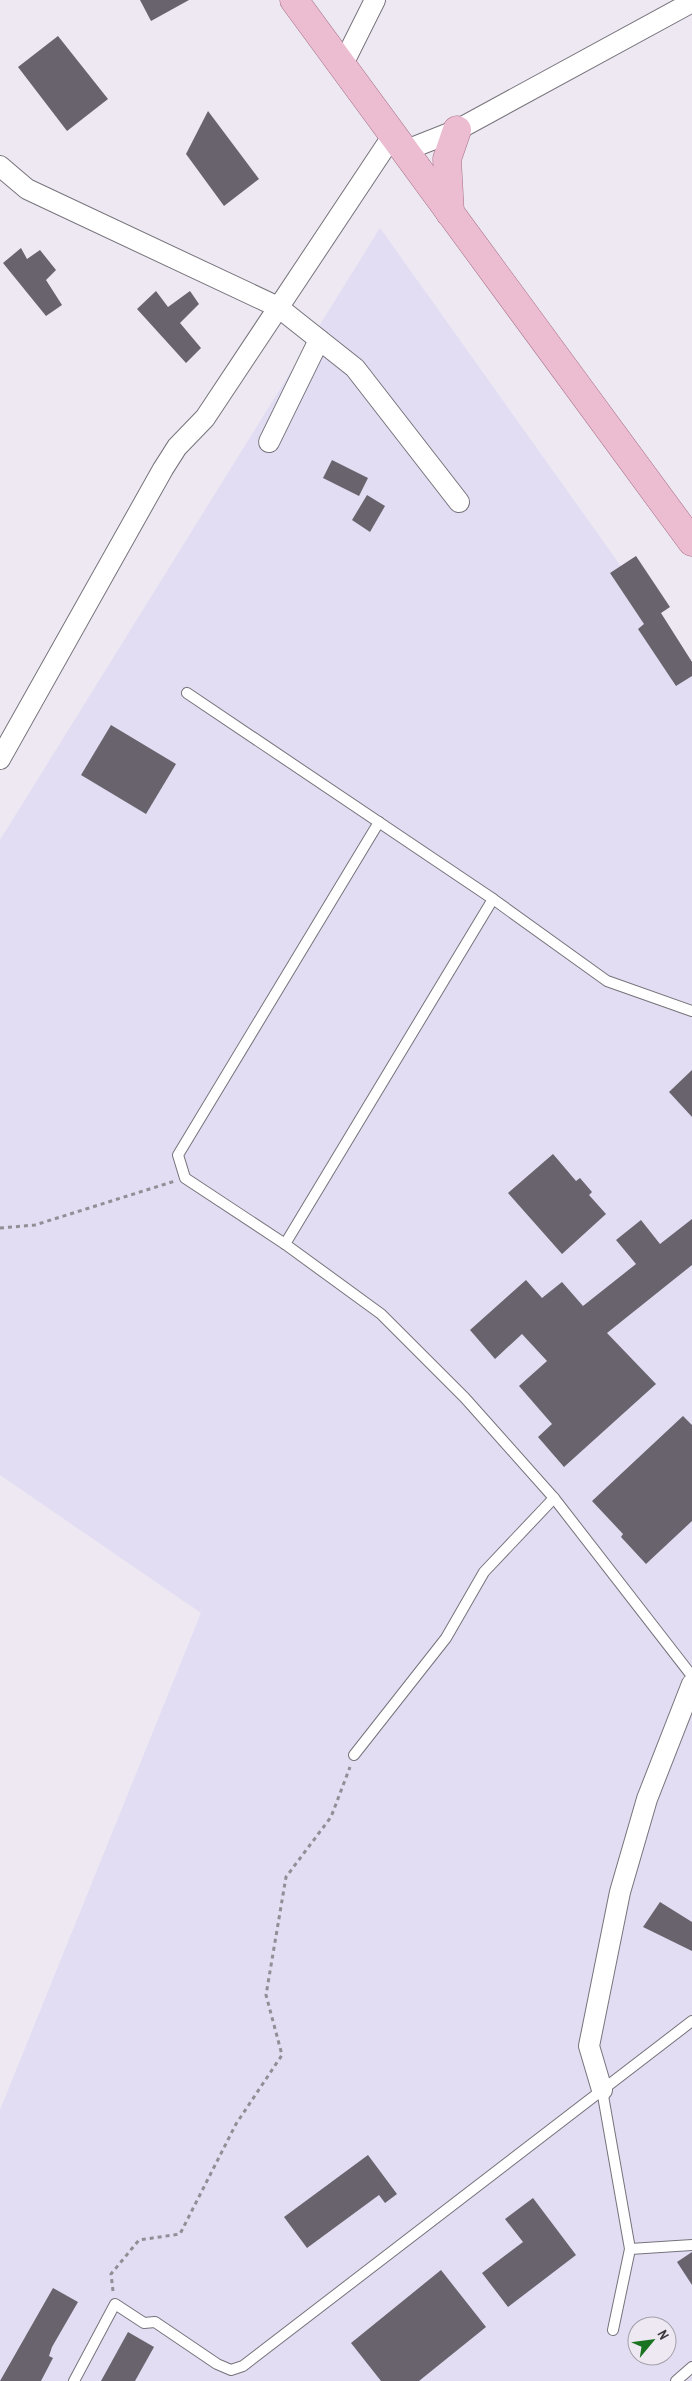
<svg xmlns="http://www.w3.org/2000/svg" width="692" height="2381" font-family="'Archivo Narrow',sans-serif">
<rect width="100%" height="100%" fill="#ede8f2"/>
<!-- medical -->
<path fill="#e2ddf3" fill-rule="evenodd" d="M380,228L692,666V2381H0V2110L201,1613L0,1475V840ZM637,2326H667V2356H637Z"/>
<!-- building -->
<g fill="#68636c">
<polygon points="140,0 189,0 151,21"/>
<polygon points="58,36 108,99 67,131 18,67"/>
<polygon points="208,111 259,179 224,206 186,154"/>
<polygon points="21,248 27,259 40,250 56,270 46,280 62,305 46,316 3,263"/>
<polygon points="156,291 168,307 190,291 199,304 180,323 201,348 186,363 137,309"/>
<polygon points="332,460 368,478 359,496 323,478"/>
<polygon points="367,495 385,506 370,532 352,520"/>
<polygon points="636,556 670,607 661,613 692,662 692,676 676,686 638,629 644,624 610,573"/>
<polygon points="111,725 176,764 146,814 81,775"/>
<polygon points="692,1070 692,1117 669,1092"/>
<polygon points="553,1154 576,1181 580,1178 592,1192 589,1195 606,1214 562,1254 508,1193"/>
<polygon points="692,1219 692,1265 607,1333 656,1384 564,1467 538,1437 552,1424 519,1386 547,1361 522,1334 495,1359 470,1330 526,1280 542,1298 562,1282 583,1306 636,1264 616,1240 641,1220 660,1244"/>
<polygon points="683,1416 692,1425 692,1521 646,1564 621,1537 623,1534 592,1501"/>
<polygon points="660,1902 692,1922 692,1951 643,1927"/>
<polygon points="368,2155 397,2194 385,2203 379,2195 307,2248 284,2217"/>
<polygon points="533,2198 576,2255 508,2307 482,2273 523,2242 505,2219"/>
<polygon points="692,2252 692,2285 677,2262"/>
<polygon points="441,2270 486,2327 419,2381 381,2381 351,2343"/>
<polygon points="53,2288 78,2302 52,2347 49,2356 53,2358 41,2381 0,2381"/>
<polygon points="128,2332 154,2347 135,2381 101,2381"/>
</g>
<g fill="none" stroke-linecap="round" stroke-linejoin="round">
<!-- lane casing -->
<g stroke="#77737b" stroke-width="12">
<g id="lane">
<polyline points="187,693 493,899 607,981 692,1011"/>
<polyline points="379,822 178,1155 185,1178 285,1244 381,1314 465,1398 554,1498 692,1676"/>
<polyline points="285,1244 493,899"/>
<polyline points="354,1755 446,1638 484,1572 554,1498"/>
<polyline points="602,2090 630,2249 613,2330"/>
<polyline points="630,2249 692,2245"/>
<polyline points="74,2381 115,2304 144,2323 155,2322 217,2364 231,2370 243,2366 692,2021"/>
<polyline points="676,2381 692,2367"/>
</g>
</g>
<!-- street casing -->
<g stroke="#77737b" stroke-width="22">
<g id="street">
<polyline points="342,66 375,0"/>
<polyline points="404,151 457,130 692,2"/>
<polyline points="0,166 27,189 278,307 355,368 459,502"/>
<polyline points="269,442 319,340"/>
<polyline points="0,759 163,469 177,447 205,418 393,135"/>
<polyline points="602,2090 589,2046 620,1892 647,1799 692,1684"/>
</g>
</g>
<!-- primary casing -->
<g stroke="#a57089" stroke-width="29">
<g id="primary">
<polyline points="294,0 692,542"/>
<polyline points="450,213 447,159 457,130"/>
</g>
</g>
<!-- path -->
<g stroke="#928e95" stroke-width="3" stroke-dasharray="4 4" stroke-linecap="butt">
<polyline points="0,1228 35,1225 175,1181"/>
<polyline points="113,2291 111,2274 139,2240 180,2234 236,2124 282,2055 266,1995 286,1877 331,1817 350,1767"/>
</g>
<!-- lane -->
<use href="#lane" stroke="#fff" stroke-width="10"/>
<!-- street -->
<use href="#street" stroke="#fff" stroke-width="20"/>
<!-- primary -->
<use href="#primary" stroke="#ecbcd1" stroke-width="28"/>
</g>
<!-- north arrow -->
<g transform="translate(652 2341) rotate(61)"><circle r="24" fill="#ede8f2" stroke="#a5a1a9"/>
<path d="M0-4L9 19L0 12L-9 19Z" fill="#197320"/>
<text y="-8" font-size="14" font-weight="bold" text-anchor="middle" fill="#39373b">N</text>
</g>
</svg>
